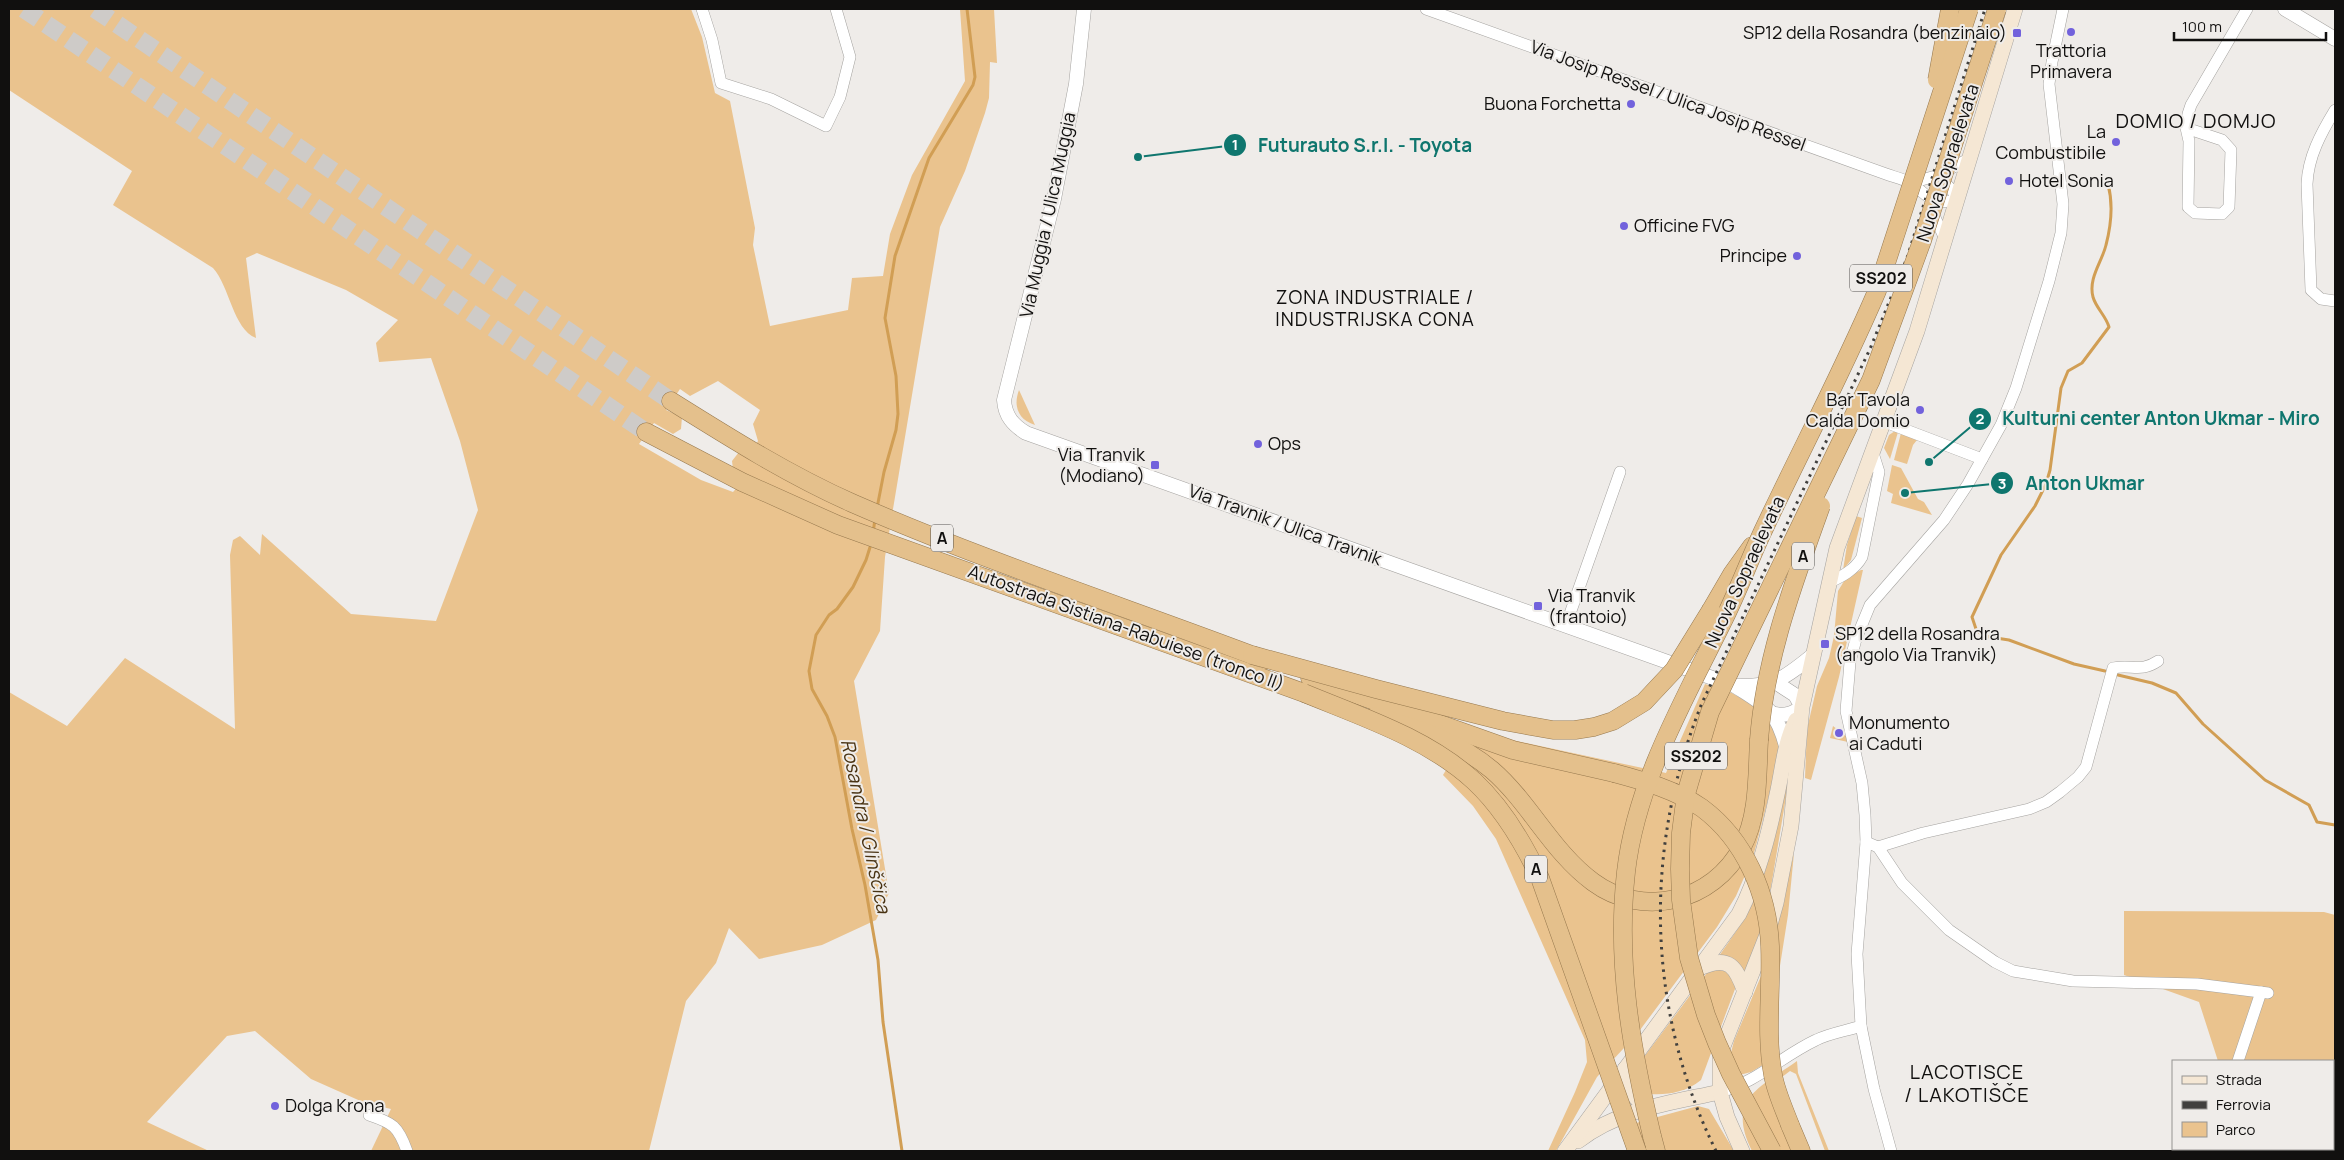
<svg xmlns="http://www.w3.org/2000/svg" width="2344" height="1160" font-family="Manrope,sans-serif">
<rect width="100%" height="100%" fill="#efece9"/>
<!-- green -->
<g fill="#eac38e" fill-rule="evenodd">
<path d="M9,9H691L702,37L715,93L730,101L755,228L753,245L770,326L848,310L852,278L883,276L890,234L912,175L965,81L960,9H994L997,63L990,62L989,98L985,113L965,171L940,227L885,557L880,631L854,681L889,893L876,920L822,945L759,959L729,928L716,963L686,1001L649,1151H371L391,1109L365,1103L311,1079L255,1031L227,1036L147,1122L209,1151H9V692L67,726L125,658L235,729L230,555L233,540L240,536L260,555L262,534L351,614L436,621L478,510L460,441L431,358L379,362L376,343L398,320L346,290L257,253L246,258L256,338C233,329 230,287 213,268L113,205L132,171L9,90ZM718,381L760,410L753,424L758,441L752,451L739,452L732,461L733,469L742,482L733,492L701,480L639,444L654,423L673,434L681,429L682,417L666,410L680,389L690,396Z"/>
<path d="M1019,390L1035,425C1018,420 1013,406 1019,390Z"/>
<polygon points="1895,431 1898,432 1890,459 1884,448 1889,435"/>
<polygon points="1901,433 1917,440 1913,445 1907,464 1894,460"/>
<polygon points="1892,465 1901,468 1918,499 1924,502 1932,515 1891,503 1893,494 1887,491"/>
<polygon points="1856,516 1862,518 1851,560 1843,570 1847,545"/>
<polygon points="1861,570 1863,570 1839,677 1811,780 1805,778 1807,729 1817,686 1829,658 1834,636 1838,591 1846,578"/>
<polygon points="1705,684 1732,693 1766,713 1772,720 1781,750 1753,857 1736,896 1717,927 1637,1034 1597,1077 1556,1151 1548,1151 1575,1092 1587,1062 1585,1040 1496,839 1473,806 1443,775 1470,731 1666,773"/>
<polygon points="1833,726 1847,737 1848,742 1830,738"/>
<path d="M1785,784L1788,785L1771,887L1762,928L1745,974L1719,956C1731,939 1743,922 1752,904C1770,867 1777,824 1785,784Z"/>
<polygon points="1794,853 1788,915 1779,972 1778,1056 1751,1072 1724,1079 1734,1041 1761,976 1775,932"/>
<polygon points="2124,911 2324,912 2335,915 2335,1151 2288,1151 2286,1149 2282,1151 2178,1151 2180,1149 2333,1149 2333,1061 2218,1061 2199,1002 2124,975"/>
<path d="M1726,969L1735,979V989L1701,1080C1686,1092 1669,1095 1650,1094L1638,1065L1709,970Z"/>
<path d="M1797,1061L1798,1073L1829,1151H1825L1796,1074L1790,1071L1782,1077L1796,1151H1752C1726,1099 1759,1088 1797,1061Z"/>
<polygon points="1698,1106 1709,1109 1734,1151 1665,1151 1660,1135 1647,1151 1629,1151 1620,1130 1639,1122"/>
</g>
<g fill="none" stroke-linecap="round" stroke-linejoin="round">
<!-- stream -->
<g stroke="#d19e54" stroke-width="3">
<polyline points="877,508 884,472 896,430 898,414 896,376 885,318 895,256 929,158 973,85 975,77 967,9"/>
<polyline points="873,533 875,519"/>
<polyline points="871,544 866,560 853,587 837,609 829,615 816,635 809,671 812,689 827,716 835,737 852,829 865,885 878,960 883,1022 902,1151"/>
<path d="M2105,671L2074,664L2009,640L1983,636L1976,629L1972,617L2001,555L2035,506L2046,484L2050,470L2061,388L2068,371L2082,363L2109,327C2106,316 2096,308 2093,297C2088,278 2102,262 2106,245C2111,226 2113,203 2108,184"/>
<polyline points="2118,675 2152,683 2176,693 2203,724 2265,780 2309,805 2317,822 2335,825"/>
</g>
<!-- trunk-tunnel -->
<g stroke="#cecbc8" stroke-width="18" stroke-dasharray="18 9" stroke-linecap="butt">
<polyline points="24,9 646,432"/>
<polyline points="95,9 671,401"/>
</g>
<!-- minor casing -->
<g stroke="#a5a3a0" stroke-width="12">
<g id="minor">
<polyline points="702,9 712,40 721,83 771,99 826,126 840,97 850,57 836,9"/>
<path d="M1426,9L1886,174C1894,177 1905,179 1912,184C1933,199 1929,205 1958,200C1951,187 1946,182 1932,178"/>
<path d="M2335,110C2321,133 2308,157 2307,184L2311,290L2321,299L2335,301"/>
<polyline points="2186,128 2222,140 2231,150 2229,207 2222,214 2195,213 2188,207 2189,141 2186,128 2188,114 2191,105 2247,9"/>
<polyline points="1911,183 1939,175 1970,158"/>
<polyline points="1931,209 1946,241"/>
<polyline points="1885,422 1982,459"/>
<path d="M1828,583C1841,577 1855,570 1862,557L1879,472L1873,453"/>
<polyline points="1566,625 1620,472"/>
<polyline points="1866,842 1878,847 1902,883 1949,930 1995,962 2013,971 2073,981 2197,984 2268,993"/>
<path d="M1878,847L1923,833L2029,809L2046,802L2060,792L2078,777L2086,767L2113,668C2132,664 2140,673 2158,661"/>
<polyline points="1861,1026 1874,1089 1891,1151"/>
<polyline points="2238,1061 2261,992"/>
<path d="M1720,1092C1757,1082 1782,1056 1816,1040C1830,1033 1846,1031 1861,1026L1857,954L1866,842L1865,815L1862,783L1846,711L1850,662L1856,639L1870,605L1944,520L1968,484L2001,425L2016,388L2049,281L2061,233L2063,204L2049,84L2052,62L2063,9"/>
<path d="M369,1115C393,1123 398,1126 407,1151"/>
</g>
</g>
<!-- tertiary casing -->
<g stroke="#a5a3a0" stroke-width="15">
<g id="tertiary">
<path d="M1084,9L1076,84L1054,199L1004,400C1005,416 1013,425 1026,433L1735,686C1766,706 1776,709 1786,746"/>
<polyline points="2285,9 2335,39"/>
<path d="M1736,686C1774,687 1785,678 1813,655"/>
<path d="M1774,714C1786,716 1792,714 1802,707L1795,695L1775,682"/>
</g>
</g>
<!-- secondary casing -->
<g stroke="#a5a3a0" stroke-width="16">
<g id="secondary">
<path d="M1702,967C1729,955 1736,967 1745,992"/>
<path d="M1625,1069C1628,1086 1632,1100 1649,1107"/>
<path d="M1578,1141C1619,1109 1670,1103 1720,1092"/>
<path d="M1565,1151L1739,914C1759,875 1769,833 1778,790C1783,766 1785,742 1796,720"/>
<polyline points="1742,1151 1727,1117 1720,1092 1720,1054 1767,935 1776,903 1791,826 1802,707 1837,548 1917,331 2015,9"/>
</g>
</g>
<!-- trunk casing -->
<g stroke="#96784e" stroke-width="19">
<g id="trunk">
<path d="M671,401C730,438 789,475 852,503C987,562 1128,608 1265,660"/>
<polyline points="646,432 742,482 838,525 1318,698"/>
<polyline points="1711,610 1732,574 1752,546"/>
<polyline points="1310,678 1513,750 1614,773"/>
<path d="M1376,716C1416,728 1459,742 1492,770C1530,803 1552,852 1593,882C1643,919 1713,902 1742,847C1759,816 1757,774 1759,740"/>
<polyline points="1790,1125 1801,1151"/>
<polyline points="1652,1136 1656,1151"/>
</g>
</g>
<!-- minor -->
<use href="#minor" stroke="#fff" stroke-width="11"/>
<!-- tertiary -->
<use href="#tertiary" stroke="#fff" stroke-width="14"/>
<!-- secondary -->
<use href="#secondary" stroke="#f5e7d4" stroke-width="15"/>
<!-- trunk -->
<use href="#trunk" stroke="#e4c08c" stroke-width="18"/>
<!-- rail -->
<path stroke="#41403e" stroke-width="3" stroke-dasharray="2.5 5" stroke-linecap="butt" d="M1716,1151C1646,1009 1643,849 1702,703L1870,349L1907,258L1985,9"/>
<!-- trunk-bridge casing -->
<g stroke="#96784e" stroke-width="19" stroke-linecap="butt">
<g id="trunk-bridge">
<polyline points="1937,80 1950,9"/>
<polyline points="1252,655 1376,689 1503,721 1553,730 1575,730 1594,727 1613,721 1644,702 1674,670 1711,610"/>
<path d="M1304,693C1362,717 1427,738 1474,781C1503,808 1523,842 1540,878L1637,1151"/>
<path d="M1759,740C1765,658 1794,582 1821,506"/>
<path d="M1614,773C1644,781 1676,790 1702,808C1745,840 1768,894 1770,946C1772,989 1765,1032 1773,1075C1776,1092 1784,1109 1790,1125"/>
<path d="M1652,1136C1631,1048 1616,962 1626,872C1636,782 1685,699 1724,619C1738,591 1749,561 1762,533C1800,452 1842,373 1877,291L1969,9"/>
<polyline points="1772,1151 1731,1074 1717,1043 1706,1015 1689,958 1681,900 1680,869 1681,833 1686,794 1710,712 1871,380 1922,241 1997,9"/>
</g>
</g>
<!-- trunk-bridge -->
<use href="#trunk-bridge" stroke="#e4c08c" stroke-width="18"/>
</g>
<!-- markers -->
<g fill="#7262dc" stroke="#efece9" stroke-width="2">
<circle cx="2071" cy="32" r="5"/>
<rect x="2012" y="28" width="10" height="10" rx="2.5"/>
<circle cx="1631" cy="104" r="5"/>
<circle cx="2116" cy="142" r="5"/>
<circle cx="2009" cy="181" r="5"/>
<circle cx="1624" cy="226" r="5"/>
<circle cx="1797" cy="256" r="5"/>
<circle cx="1920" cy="410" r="5"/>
<circle cx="1258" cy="444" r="5"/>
<rect x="1150" y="460" width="10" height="10" rx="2.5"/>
<rect x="1533" y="601" width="10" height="10" rx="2.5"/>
<rect x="1820" y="639" width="10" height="10" rx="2.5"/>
<circle cx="1839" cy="733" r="5"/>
<circle cx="275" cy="1106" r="5"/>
</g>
<g text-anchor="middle" stroke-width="4" stroke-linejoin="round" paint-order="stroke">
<!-- shield labels -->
<g fill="#efece9" stroke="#545250" stroke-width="1">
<rect x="1850" y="264.5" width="62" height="27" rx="4"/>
<rect x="931" y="524.5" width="22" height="27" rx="4"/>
<rect x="1792" y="542.5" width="22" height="27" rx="4"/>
<rect x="1665" y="742.5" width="62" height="27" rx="4"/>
<rect x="1525" y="855.5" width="22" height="27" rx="4"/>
</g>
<g font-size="16" font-weight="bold" fill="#11100f">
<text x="1881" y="284">SS202</text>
<text x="942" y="544">A</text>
<text x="1803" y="562">A</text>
<text x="1696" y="762">SS202</text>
<text x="1536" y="875">A</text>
</g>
<!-- poi labels -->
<g font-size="18" fill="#11100f" stroke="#efece9" text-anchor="start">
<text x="2007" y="39" text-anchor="end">SP12 della Rosandra (benzinaio)</text>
<text x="2071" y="57" text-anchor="middle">Trattoria<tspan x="2071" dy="21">Primavera</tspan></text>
<text x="1621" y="110" text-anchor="end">Buona Forchetta</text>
<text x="2106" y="138" text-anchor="end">La<tspan x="2106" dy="21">Combustibile</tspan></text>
<text x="2019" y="187">Hotel Sonia</text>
<text x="1634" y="232">Officine FVG</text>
<text x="1787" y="262" text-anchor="end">Principe</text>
<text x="1910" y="406" text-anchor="end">Bar Tavola<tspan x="1910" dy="21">Calda Domio</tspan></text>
<text x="1268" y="450">Ops</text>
<text x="1145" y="461" text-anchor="end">Via Tranvik<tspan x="1145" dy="21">(Modiano)</tspan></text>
<text x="1548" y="602">Via Tranvik<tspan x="1548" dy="21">(frantoio)</tspan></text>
<text x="1835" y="640">SP12 della Rosandra<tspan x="1835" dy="21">(angolo Via Tranvik)</tspan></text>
<text x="1849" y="729">Monumento<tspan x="1849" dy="21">ai Caduti</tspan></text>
<text x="285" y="1112">Dolga Krona</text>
</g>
<!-- street labels -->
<g font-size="18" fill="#11100f" stroke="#efece9">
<text transform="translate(1668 96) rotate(20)" y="6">Via Josip Ressel / Ulica Josip Ressel</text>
<text transform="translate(1948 163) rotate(-72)" y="6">Nuova Sopraelevata</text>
<text transform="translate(1048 215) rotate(-78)" y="6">Via Muggia / Ulica Muggia</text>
<text transform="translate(1285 525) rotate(20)" y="6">Via Travnik / Ulica Travnik</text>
<text transform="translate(1745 572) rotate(-65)" y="6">Nuova Sopraelevata</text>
<text transform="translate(1126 628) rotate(20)" y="6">Autostrada Sistiana-Rabuiese (tronco II)</text>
</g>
<!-- neighbourhood labels -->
<g font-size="19" letter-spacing="1" fill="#11100f" stroke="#efece9">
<text x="1375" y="304">ZONA INDUSTRIALE /<tspan x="1375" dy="22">INDUSTRIJSKA CONA</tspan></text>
</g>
<!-- water labels -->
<g font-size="19" font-style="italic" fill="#493313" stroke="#efece9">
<text transform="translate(866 826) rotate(78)" y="7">Rosandra / Glinščica</text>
</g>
<!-- quarter labels -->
<g font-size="20" letter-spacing="1" fill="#11100f" stroke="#efece9">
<text x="2196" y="128">DOMIO / DOMJO</text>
<text x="1967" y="1079">LACOTISCE<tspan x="1967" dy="23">/ LAKOTIŠČE</tspan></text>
</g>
</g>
<!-- callouts -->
<path fill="none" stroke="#0f766e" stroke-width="2" d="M1138 157L1235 145M1929 462L1980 419M1905 493L2002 483"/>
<g fill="#0f766e" stroke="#efece9" stroke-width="2">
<circle cx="1138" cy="157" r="5"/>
<circle cx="1929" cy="462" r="5"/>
<circle cx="1905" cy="493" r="5"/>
<circle cx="1235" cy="145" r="12"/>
<circle cx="1980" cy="419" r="12"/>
<circle cx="2002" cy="483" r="12"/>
</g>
<g font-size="15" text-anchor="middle" font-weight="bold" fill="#fff">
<text x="1235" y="150">1</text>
<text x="1980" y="424">2</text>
<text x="2002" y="489">3</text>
</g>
<g font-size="19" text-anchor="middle" font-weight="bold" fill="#0f766e" stroke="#efece9" stroke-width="4" stroke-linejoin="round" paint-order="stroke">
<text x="1365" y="152">Futurauto S.r.l. - Toyota</text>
<text x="2161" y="425">Kulturni center Anton Ukmar - Miro</text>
<text x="2085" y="490">Anton Ukmar</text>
</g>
<!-- border -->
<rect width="2344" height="1160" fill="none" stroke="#11100f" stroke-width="20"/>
<!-- legend -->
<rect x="2172" y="1060" width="162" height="90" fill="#efece9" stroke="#969492"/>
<rect x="2182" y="1076" width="25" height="8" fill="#f5e7d4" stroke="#969492"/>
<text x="2216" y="1085" font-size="15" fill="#11100f">Strada</text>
<rect x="2182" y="1101" width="25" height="8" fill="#41403e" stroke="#969492"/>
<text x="2216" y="1110" font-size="15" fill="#11100f">Ferrovia</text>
<rect x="2182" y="1122" width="25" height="15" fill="#eac38e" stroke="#969492"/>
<text x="2216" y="1135" font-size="15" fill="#11100f">Parco</text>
<!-- scale -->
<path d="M2174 32v8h152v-8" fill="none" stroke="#11100f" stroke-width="2.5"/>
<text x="2182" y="32" font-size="15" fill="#11100f" stroke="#efece9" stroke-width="4" paint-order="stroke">100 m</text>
</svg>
